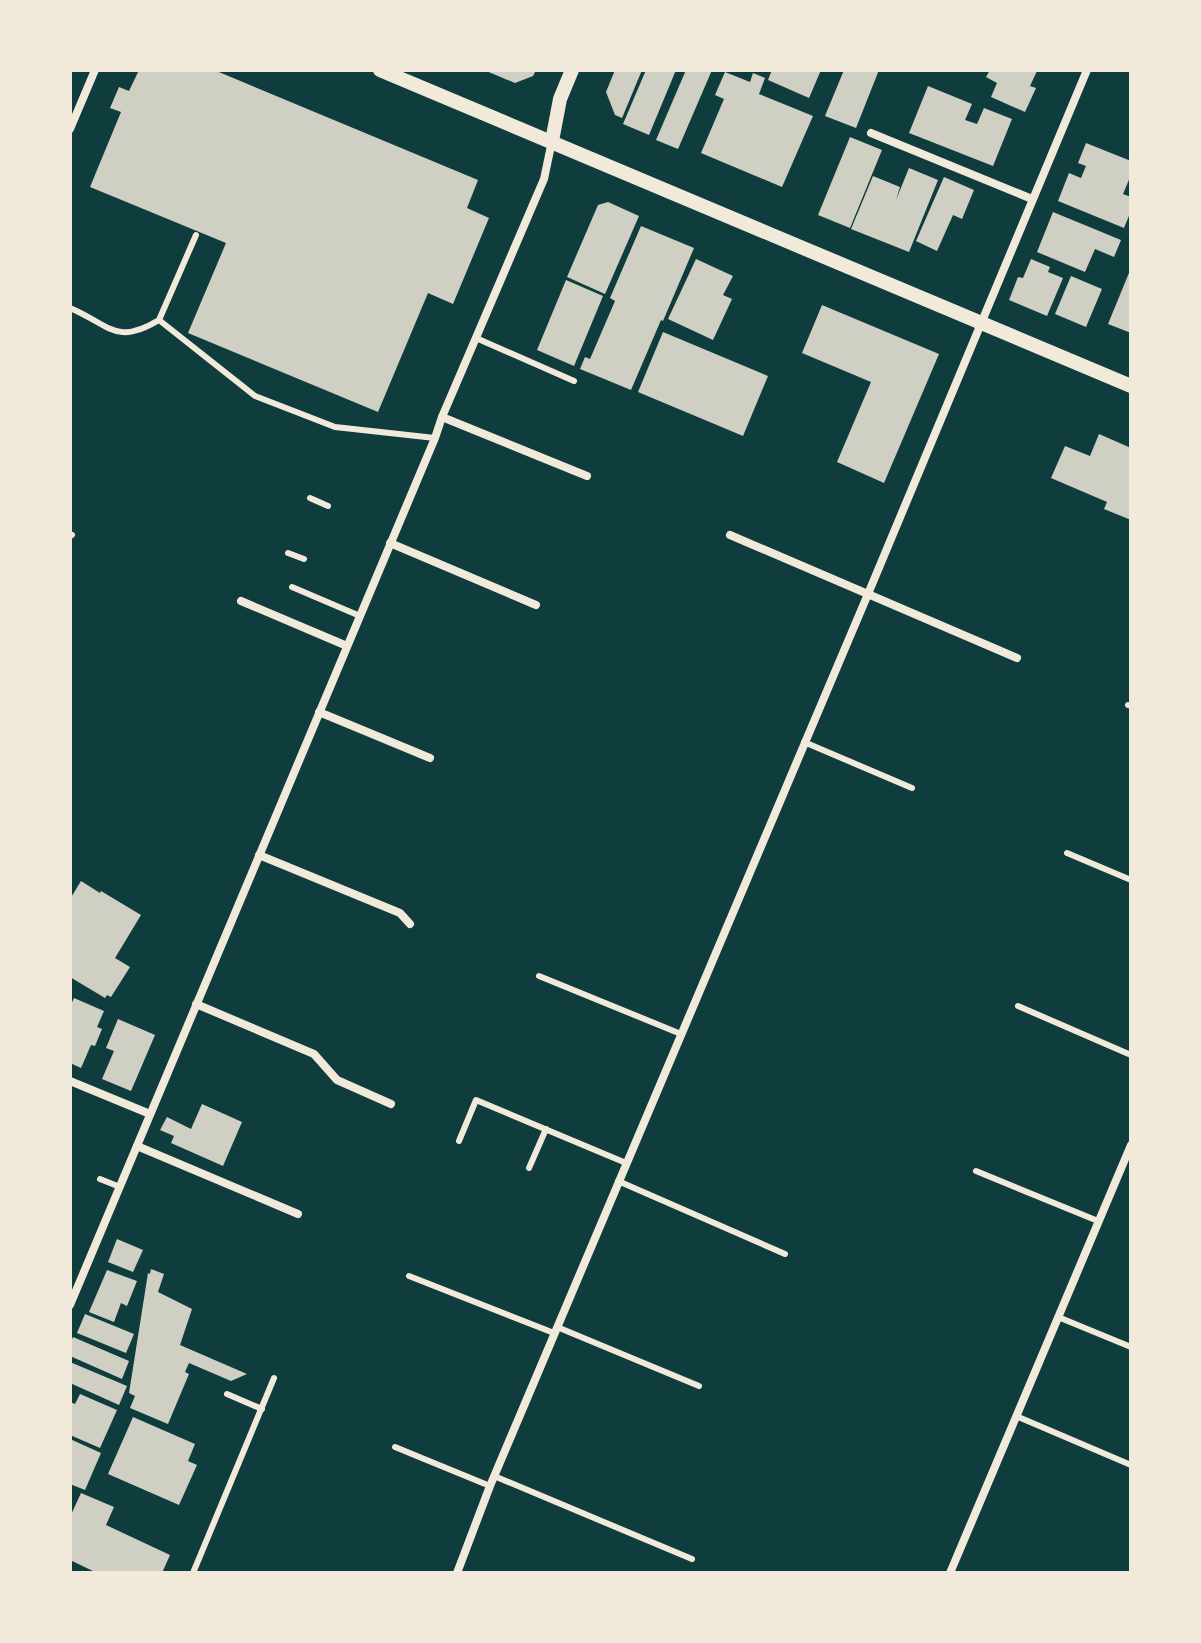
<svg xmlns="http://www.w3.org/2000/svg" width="1201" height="1643" font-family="'Libre Baskerville',serif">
<rect width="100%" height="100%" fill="#0f3d3e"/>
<!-- building -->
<g fill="#cfcfc3">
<polygon points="139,70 214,70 478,180 467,208 489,218 453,304 428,293 378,412 188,333 226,243 90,187 121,112 110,108 119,87 129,91"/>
<polygon points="484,70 536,70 533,76 515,83"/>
<polygon points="615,70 642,70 622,118 615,115 606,92"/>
<polygon points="646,70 676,70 649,135 623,124"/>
<polygon points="686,70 712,70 678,149 656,140"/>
<polygon points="772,70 821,70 809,98 768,80"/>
<polygon points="844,70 879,70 856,128 825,116"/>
<polygon points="990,70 1037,71 1030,86 1036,88 1025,112 991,97 997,83 986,77"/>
<polygon points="725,72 750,82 753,73 765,78 759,94 813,116 782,187 701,153 724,99 715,95"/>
<polygon points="928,86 972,104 965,120 977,124 984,108 1012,119 993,166 909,133"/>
<polygon points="850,137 882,150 850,228 818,215"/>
<polygon points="1086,143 1131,161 1131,175 1123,194 1131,197 1131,211 1124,228 1058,201 1069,173 1081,178 1086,166 1078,163"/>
<polygon points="909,168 938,180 909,252 851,229 873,176 900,187 896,200"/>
<polygon points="944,177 974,190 962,219 953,215 937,251 916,241"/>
<polygon points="608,202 639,216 605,294 567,277 598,205"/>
<polygon points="1053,212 1121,240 1114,257 1095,249 1085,272 1037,252"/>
<polygon points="641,226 694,248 663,321 661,320 631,390 580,369 585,357 590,359 615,301 610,298"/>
<polygon points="696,259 733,276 723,295 732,299 713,340 668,319"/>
<polygon points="1031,259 1050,267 1048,272 1063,278 1047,316 1009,300 1018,277 1023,278"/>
<polygon points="1131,268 1131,333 1108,324"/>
<polygon points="1071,276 1102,289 1086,327 1055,314"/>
<polygon points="566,280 603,296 574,366 537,350"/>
<polygon points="822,305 939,354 884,483 837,462 871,382 802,353"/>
<polygon points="663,332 768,376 743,436 638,392"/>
<polygon points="1099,434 1131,448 1131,520 1104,509 1107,502 1051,478 1065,446 1090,456"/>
<polygon points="81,881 100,893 101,891 141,915 115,958 130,967 111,997 107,995 105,998 70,977 70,899"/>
<polygon points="74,998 104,1011 97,1027 102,1029 95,1046 91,1045 81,1068 70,1063 70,1007"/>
<polygon points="118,1019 155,1035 131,1091 102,1079 114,1051 106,1048"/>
<polygon points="202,1104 242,1122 223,1166 171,1143 174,1136 160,1130 167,1117 191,1129"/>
<polygon points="117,1239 143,1250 133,1272 108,1262"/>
<polygon points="151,1269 164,1274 158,1292 192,1309 180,1345 247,1374 231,1381 189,1363 185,1372 189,1374 168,1424 130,1408 135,1396 129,1393 148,1273 150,1274"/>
<polygon points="107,1270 137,1281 127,1306 121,1303 114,1322 89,1312"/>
<polygon points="85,1314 134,1334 126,1353 77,1333"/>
<polygon points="73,1337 129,1361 122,1379 70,1356 70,1344"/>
<polygon points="70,1362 127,1386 119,1405 70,1383"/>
<polygon points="80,1394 117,1410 100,1448 70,1435 70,1402 75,1404"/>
<polygon points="133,1417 195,1444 188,1461 197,1465 179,1505 108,1474"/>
<polygon points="70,1439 101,1453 85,1490 70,1484"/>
<polygon points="81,1493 114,1507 106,1525 170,1555 162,1573 97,1573 70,1560 70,1517"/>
</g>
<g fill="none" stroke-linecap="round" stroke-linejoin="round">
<!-- service -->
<g stroke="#f1e9da" stroke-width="6">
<path d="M70,308C110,325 116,346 159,320L196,235"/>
<polyline points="159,320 255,396 335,427 435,438"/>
<polyline points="476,338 574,381"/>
<polyline points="310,498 328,506"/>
<polyline points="70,534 72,535"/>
<polyline points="288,553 304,559"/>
<polyline points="292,587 360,616"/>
<polyline points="1128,705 1131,706"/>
<polyline points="804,742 912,788"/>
<polyline points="1067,853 1131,880"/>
<polyline points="539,976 681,1034"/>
<polyline points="1018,1006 1131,1055"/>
<polyline points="459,1141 476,1100 626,1163"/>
<polyline points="529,1168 546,1129"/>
<polyline points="976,1171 1098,1221"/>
<polyline points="100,1179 120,1187"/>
<polyline points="618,1181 785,1254"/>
<polyline points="409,1276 554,1333"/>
<polyline points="1058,1317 1131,1347"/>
<polyline points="557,1327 699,1386"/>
<polyline points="227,1394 262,1409"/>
<polyline points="1016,1416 1131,1465"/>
<polyline points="395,1447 490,1486"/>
<polyline points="494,1476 692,1559"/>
<polyline points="193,1573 274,1378"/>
</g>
<!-- minor -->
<g stroke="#f1e9da" stroke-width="8">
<polyline points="70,129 95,70"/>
<polyline points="871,133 1032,199"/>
<polyline points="442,417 587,476"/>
<polyline points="730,535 1017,658"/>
<polyline points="390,543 536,605"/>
<polyline points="241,601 347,646"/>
<polyline points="319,712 430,758"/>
<polyline points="259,855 400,913 410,924"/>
<polyline points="196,1004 314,1054 337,1080 391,1104"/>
<polyline points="70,1081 150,1114"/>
<polyline points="137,1146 298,1214"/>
<polyline points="70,1305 435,438 442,417 544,179 552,141"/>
<polyline points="457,1573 490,1486 868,594 1087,70"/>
<polyline points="950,1573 1131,1145"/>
</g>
<!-- tertiary -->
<g stroke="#f1e9da" stroke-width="14">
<polyline points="380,70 1131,386"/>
<polyline points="552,141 560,99 572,70"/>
</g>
</g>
<!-- border -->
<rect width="1201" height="1643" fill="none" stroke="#f1e9da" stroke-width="144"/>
</svg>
